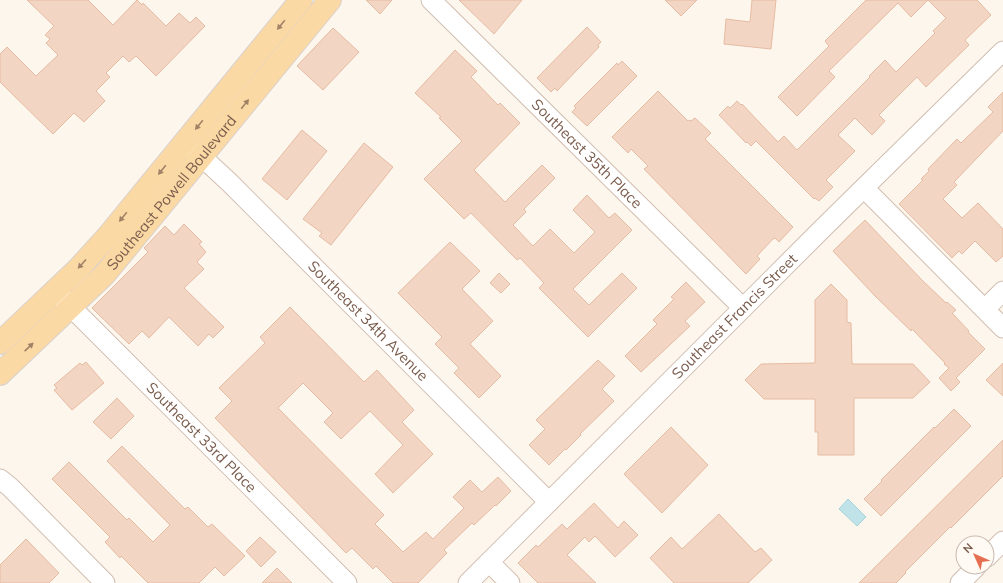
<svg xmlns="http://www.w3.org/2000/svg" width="1003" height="583" font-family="Mulish,sans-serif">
<rect width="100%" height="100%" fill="#fdf6ec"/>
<!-- water -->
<polygon fill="#bfe3e8" stroke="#a5d3da" points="848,499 866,517 857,526 839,509"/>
<!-- building -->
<g fill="#f3d5c3" stroke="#e6bba3">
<polygon points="27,0 88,0 113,25 137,0 142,5 143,3 166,26 179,13 190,23 196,17 205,26 156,76 136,56 129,62 123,56 106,73 110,77 96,91 105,101 84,122 74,113 53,134 0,82 0,54 7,47 36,76 58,55 46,43 50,39 45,35 54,26"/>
<polygon points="366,0 392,0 380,14"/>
<polygon points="459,0 522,0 494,34"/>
<polygon points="665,0 697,0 681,16"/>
<polygon points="752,0 776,0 771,49 724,44 726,19 750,22"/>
<polygon points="866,0 977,0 991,15 965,40 969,45 926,87 917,77 879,115 885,121 872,135 855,118 838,135 855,151 826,180 833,187 819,201 815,198 814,199 756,141 751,146 747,142 746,143 719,115 728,106 730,108 737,101 741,105 742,104 778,142 784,136 797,150 870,77 869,76 885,60 896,72 935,33 933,31 946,18 928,0 911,17 898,3 829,71 835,77 797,116 778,97 829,46 825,41"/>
<polygon points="587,27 601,42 598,45 599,47 557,91 555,88 551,92 537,78"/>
<polygon points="333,28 359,52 323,90 297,66"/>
<polygon points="455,50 477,71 471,77 498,105 500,103 520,123 474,170 505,202 542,165 555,178 524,209 526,212 513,225 533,246 550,229 574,253 595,232 573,210 587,195 609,218 615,213 632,230 573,289 589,305 622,273 637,288 588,337 539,288 544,283 520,258 517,260 471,213 464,219 424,179 462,141 439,118 441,117 415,93"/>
<polygon points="622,61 637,76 587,126 572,112 576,108 574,106 617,63 618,65"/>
<polygon points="658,91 688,121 690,120 691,121 695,118 711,133 705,139 793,227 779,242 775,238 773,239 757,256 760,259 746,274 644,169 648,166 631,149 628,153 612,137"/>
<polygon points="1003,92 1003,131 954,182 957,185 943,199 962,218 978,203 1003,229 1003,256 996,262 975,241 962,254 959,251 952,258 899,204 923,180 921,179 929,171 928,169 957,139 961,143 993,112 988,107"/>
<polygon points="302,130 327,151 287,200 262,179"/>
<polygon points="364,143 393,167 331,245 319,236 322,233 303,219"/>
<polygon points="865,220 922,280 946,303 947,302 956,310 952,313 969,331 968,332 985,349 956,378 960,382 951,391 939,378 949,368 944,364 945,363 912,329 911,331 875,296 833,251"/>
<polygon points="184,224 202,242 199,244 206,252 197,262 204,269 184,288 224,327 213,338 209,334 198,346 169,317 149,338 142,331 129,344 92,308 148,252 144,248 165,226 174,235"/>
<polygon points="450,242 480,271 462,289 493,321 470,344 501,376 479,398 454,373 459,368 435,344 442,337 398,293"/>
<polygon points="499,273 510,284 501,293 490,283"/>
<polygon points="686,282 705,302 685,321 690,326 641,372 625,356 657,324 653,320 674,299 671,297"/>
<polygon points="831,284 847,300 847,322 851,323 852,364 913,364 930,382 913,398 854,398 854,455 818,455 818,432 815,432 815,399 764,399 745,380 761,364 815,363 815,300"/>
<polygon points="290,307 364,382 377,370 414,410 402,422 433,454 393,493 375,474 403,445 370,411 341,439 324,422 333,413 303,383 278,408 384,515 375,524 403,552 426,532 433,539 464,508 453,497 470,480 482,492 498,477 511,491 496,506 495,505 474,525 472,523 444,550 447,553 418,583 393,583 376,566 373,569 352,548 346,553 215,418 232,401 219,388 265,343 260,337"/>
<polygon points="598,360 615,376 602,389 614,401 580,434 581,435 566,450 565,449 549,465 529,445 545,429 536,420"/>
<polygon points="86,362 104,383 72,410 54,390 57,388 54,385 80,363 82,365"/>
<polygon points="1003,363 1003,396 986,380"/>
<polygon points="117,398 134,416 111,439 93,422"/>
<polygon points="954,409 971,426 881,516 864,499 882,481 881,480 934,427 935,428"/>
<polygon points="671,427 708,465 662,513 624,474"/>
<polygon points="1003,440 1003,476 951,528 950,527 905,572 906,573 896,583 859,583"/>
<polygon points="122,446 185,509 188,507 208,527 212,524 245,556 224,576 215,567 199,583 148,583 121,556 120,558 105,542 110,537 52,479 69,462 127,520 129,518 153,542 170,525 107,461"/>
<polygon points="594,503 618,528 624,521 638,535 615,557 595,536 589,542 585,537 567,555 596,583 538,583 518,563 536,545 538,547 562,524 567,529"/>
<polygon points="719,514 755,552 761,548 772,560 748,583 674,583 650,558 671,537 682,549"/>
<polygon points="260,537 276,552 261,567 246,551"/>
<polygon points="26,539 59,573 49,583 0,583 0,565"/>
<polygon points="277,568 292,583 262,583"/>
</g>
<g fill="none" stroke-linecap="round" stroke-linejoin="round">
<!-- minor casing -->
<g stroke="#d1beb0" stroke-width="21">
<g id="minor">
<path id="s1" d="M431,0L743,308"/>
<path id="s2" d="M190,147L202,157L230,183L549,502"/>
<polyline points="864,188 1003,328"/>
<path id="s3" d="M55,291L347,583"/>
<polyline points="985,309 1003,291"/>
<polyline points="0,479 10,487 105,583"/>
<polyline points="987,557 1003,541"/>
<polyline points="489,562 510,583"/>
<path id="s4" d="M468,583L821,230L1003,51"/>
<polyline points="960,583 976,567"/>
</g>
</g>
<!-- major casing -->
<g stroke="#dad1cd" stroke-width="24">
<g id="major">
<polyline points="0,343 78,269 108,236 301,0"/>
<path id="s5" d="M0,374L105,274L330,0"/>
</g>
</g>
<!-- minor -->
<use href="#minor" stroke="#fff" stroke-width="19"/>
<!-- major -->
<use href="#major" stroke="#fbd9a5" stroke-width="22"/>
</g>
<!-- one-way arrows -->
<defs><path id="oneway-solid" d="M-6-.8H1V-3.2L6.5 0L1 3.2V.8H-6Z"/></defs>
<g fill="#a18267">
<use href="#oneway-solid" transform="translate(281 25) rotate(129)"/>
<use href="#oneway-solid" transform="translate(245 104) rotate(-51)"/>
<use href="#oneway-solid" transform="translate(199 125) rotate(129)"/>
<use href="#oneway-solid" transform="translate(162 170) rotate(129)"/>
<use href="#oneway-solid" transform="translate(123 217) rotate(129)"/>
<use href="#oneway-solid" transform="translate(82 264) rotate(132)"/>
<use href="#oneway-solid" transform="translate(29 347) rotate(-43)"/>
</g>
<g text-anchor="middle" stroke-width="4" stroke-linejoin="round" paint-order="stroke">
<!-- street labels -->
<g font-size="15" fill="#7a5c4d" stroke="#fffaf3">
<text dy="5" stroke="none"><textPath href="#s1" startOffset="219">Southeast 35th Place</textPath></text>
<text dy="5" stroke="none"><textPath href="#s5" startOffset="250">Southeast Powell Boulevard</textPath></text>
<text dy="5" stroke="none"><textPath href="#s4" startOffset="377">Southeast Francis Street</textPath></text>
<text dy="5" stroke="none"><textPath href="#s2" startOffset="249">Southeast 34th Avenue</textPath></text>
<text dy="5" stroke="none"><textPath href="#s3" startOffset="207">Southeast 33rd Place</textPath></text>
</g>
</g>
<!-- north arrow -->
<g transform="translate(975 555) rotate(315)"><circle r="19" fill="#fffaf3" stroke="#cabbb1"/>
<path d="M0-3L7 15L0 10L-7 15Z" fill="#e76f51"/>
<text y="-6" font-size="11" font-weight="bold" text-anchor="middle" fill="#7a5c4d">N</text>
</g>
</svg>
